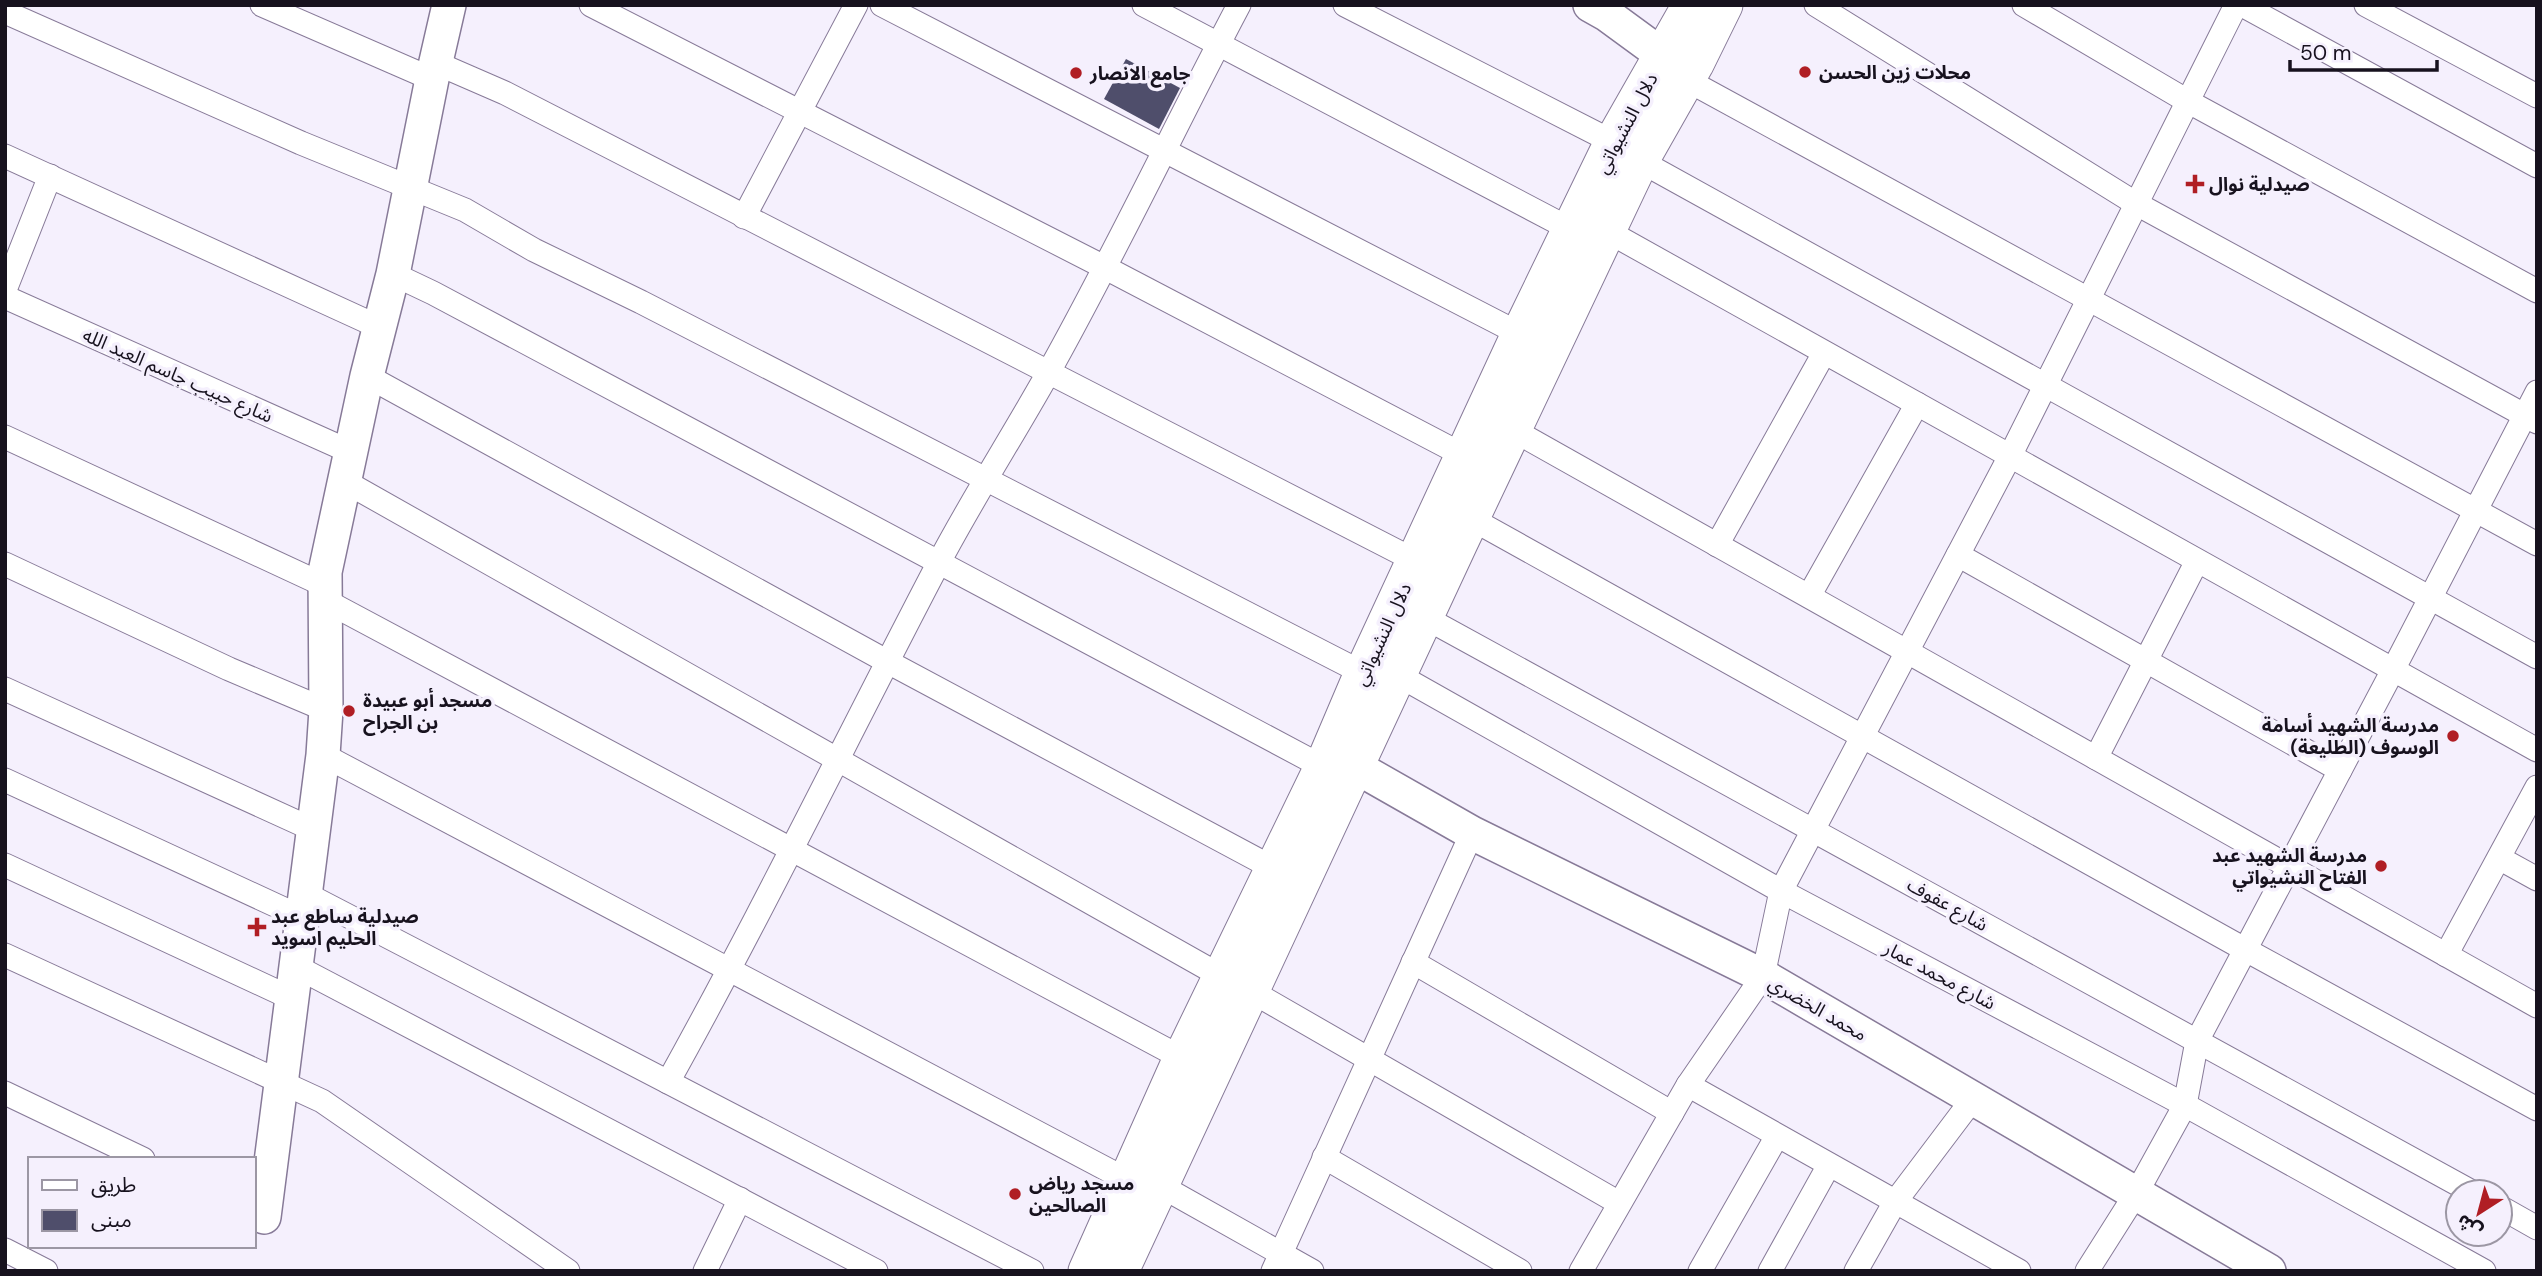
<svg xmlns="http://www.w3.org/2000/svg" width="2542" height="1276" font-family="'DM Sans','Noto Sans Arabic',sans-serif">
<rect width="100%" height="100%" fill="#f5f0fd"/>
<!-- building -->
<polygon fill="#4f4e6b" points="1126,59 1180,88 1159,129 1104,99"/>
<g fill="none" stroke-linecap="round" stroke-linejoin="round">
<!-- street casing -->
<g stroke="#877a98" stroke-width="25">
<g id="street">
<polyline points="262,5 432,79"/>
<polyline points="591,5 1104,267 1463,455"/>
<polyline points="882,5 1520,334"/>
<polyline points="1144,5 1572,230"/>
<polyline points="1345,5 1613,142"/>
<polyline points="1816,5 2135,203 2537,422"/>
<polyline points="2024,5 2189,102 2537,291"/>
<polyline points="2242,5 2537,166"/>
<polyline points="2366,5 2537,96"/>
<polyline points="5,12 301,143 465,210 534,250 641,302 1363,673"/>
<polyline points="436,63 505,93 1416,561"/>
<polyline points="1685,79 2537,544"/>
<polyline points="5,156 379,327"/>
<polyline points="1640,161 2537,657"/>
<polyline points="744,217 856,5"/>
<polyline points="1607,231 2537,750"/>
<polyline points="393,274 433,293 1323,767"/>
<polyline points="5,290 50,176"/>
<polyline points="5,297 351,452"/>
<polyline points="367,376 888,662 1273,868"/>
<polyline points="1513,430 2537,1006"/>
<polyline points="5,437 326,586"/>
<polyline points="344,481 1221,976"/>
<polyline points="1470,518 2246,950 2537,1109"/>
<polyline points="1717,545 1824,353"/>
<polyline points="1958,555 2340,770"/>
<polyline points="5,564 229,669 326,710"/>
<polyline points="1809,596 1917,404"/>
<polyline points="326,601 1182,1058"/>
<polyline points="1424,617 2472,1192"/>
<polyline points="1398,675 1781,891 2185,1105 2484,1271"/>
<polyline points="5,689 312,829"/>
<polyline points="323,755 1129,1181"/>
<polyline points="2096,758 2197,561"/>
<polyline points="5,780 301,917"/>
<polyline points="2499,858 2537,879"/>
<polyline points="5,865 291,998"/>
<polyline points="304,893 1032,1271"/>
<polyline points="5,955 322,1101 568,1271"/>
<polyline points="2446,955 2537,787"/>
<polyline points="1413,962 1672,1113"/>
<polyline points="295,966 876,1271"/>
<polyline points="1249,990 1619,1203"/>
<path d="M668,1082C762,913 847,738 937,566C971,501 1011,439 1047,375C1115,254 1174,128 1239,5"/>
<polyline points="1688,1085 2019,1271"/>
<polyline points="5,1093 143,1159"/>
<polyline points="1324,1157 1520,1271"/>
<polyline points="1159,1185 1312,1271"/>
<polyline points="2500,1207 2537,1228"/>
<polyline points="5,1250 46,1271"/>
<polyline points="705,1271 740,1199"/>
<polyline points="1273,1271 1472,833"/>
<polyline points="1581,1271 1688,1085 1763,976 1781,891 2010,456 2236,5"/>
<polyline points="1700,1271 1777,1136"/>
<polyline points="1770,1271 1829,1165"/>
<polyline points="1856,1271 1895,1202 1972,1100"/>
<polyline points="2087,1271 2137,1192 2185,1105 2197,1041 2393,670 2537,392"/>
</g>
</g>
<!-- secondary casing -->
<g stroke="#877a98" stroke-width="36">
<g id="secondary">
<polyline points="1590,5 1606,14 1662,55 1689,62"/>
<polyline points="1356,767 1472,833 1763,976 2269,1271"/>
<polyline points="264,1217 323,755 326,710 325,572 367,376 393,274 432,79 449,5"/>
</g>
</g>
<!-- primary casing -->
<g stroke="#877a98" stroke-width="39">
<g id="primary">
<polyline points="1087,1271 1182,1058 1323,767 1363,673 1520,334 1613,142 1691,5"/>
<polyline points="1120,1271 1459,543 1640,161 1695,64 1724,5"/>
</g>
</g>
<!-- street -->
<use href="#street" stroke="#fff" stroke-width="23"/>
<!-- secondary -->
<use href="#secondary" stroke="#fff" stroke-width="33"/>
<!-- primary -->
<use href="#primary" stroke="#fff" stroke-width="37"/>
</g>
<!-- markers -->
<g fill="#b01e24" stroke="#f5f0fd" stroke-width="2.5">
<circle cx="1805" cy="72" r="7"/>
<circle cx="1076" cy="73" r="7"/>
<path d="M2191.5 173.5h7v7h7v7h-7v7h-7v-7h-7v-7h7z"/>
<circle cx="349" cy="711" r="7"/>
<circle cx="2453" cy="736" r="7"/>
<circle cx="2381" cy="866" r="7"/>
<path d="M253.5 916.5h7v7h7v7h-7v7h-7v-7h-7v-7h7z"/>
<circle cx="1015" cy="1194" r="7"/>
</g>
<g text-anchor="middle" stroke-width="7" stroke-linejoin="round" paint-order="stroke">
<!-- poi labels -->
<g font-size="19" font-weight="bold" fill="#17121e" stroke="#f5f0fd" text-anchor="start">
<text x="1819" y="79">محلات زين الحسن</text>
<text x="1090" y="80">جامع الانصار</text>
<text x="2209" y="191">صيدلية نوال</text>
<text x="363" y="707">مسجد أبو عبيدة<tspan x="363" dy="22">بن الجراح</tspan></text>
<text x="2439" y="732" text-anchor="end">مدرسة الشهيد أسامة<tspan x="2439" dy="22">الوسوف (الطليعة)</tspan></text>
<text x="2367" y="862" text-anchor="end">مدرسة الشهيد عبد<tspan x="2367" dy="22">الفتاح النشيواتي</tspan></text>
<text x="271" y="923">صيدلية ساطع عبد<tspan x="271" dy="22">الحليم اسويد</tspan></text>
<text x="1029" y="1190">مسجد رياض<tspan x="1029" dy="22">الصالحين</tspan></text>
</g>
<!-- street labels -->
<g font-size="19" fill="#17121e" stroke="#f5f0fd">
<text transform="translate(1626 123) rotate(-62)" y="7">دلال النشيواتي</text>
<text transform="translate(178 375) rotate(24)" y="7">شارع حبيب جاسم العبد الله</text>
<text transform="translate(1382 634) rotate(-65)" y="7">دلال النشيواتي</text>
<text transform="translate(1948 904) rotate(29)" y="7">شارع عفوف</text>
<text transform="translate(1940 975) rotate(28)" y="7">شارع محمد عمار</text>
<text transform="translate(1818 1008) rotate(30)" y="7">محمد الخضري</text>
</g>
</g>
<!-- border -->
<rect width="2542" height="1276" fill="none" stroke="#17121e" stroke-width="14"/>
<!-- legend -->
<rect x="28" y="1157" width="228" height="91" fill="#f5f0fd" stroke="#9c97a4" stroke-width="2"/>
<rect x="42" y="1180" width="35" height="10" fill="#ffffff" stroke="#9c97a4" stroke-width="2"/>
<text x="91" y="1192" font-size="21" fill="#17121e">طريق</text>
<rect x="42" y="1210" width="35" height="21" fill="#4f4e6b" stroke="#9c97a4" stroke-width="2"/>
<text x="91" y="1227" font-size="21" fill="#17121e">مبنى</text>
<!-- north arrow -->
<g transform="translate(2479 1213) rotate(216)"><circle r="33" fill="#f5f0fd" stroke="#9c97a4" stroke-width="2"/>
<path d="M0-5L12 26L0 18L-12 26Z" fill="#b01e24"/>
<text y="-10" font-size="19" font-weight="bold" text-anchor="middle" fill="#17121e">ش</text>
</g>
<!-- scale -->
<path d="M2290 60v10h147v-10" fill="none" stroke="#17121e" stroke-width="3.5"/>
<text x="2300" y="60" font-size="21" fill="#17121e" stroke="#f5f0fd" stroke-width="5" paint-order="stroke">50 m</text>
</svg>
